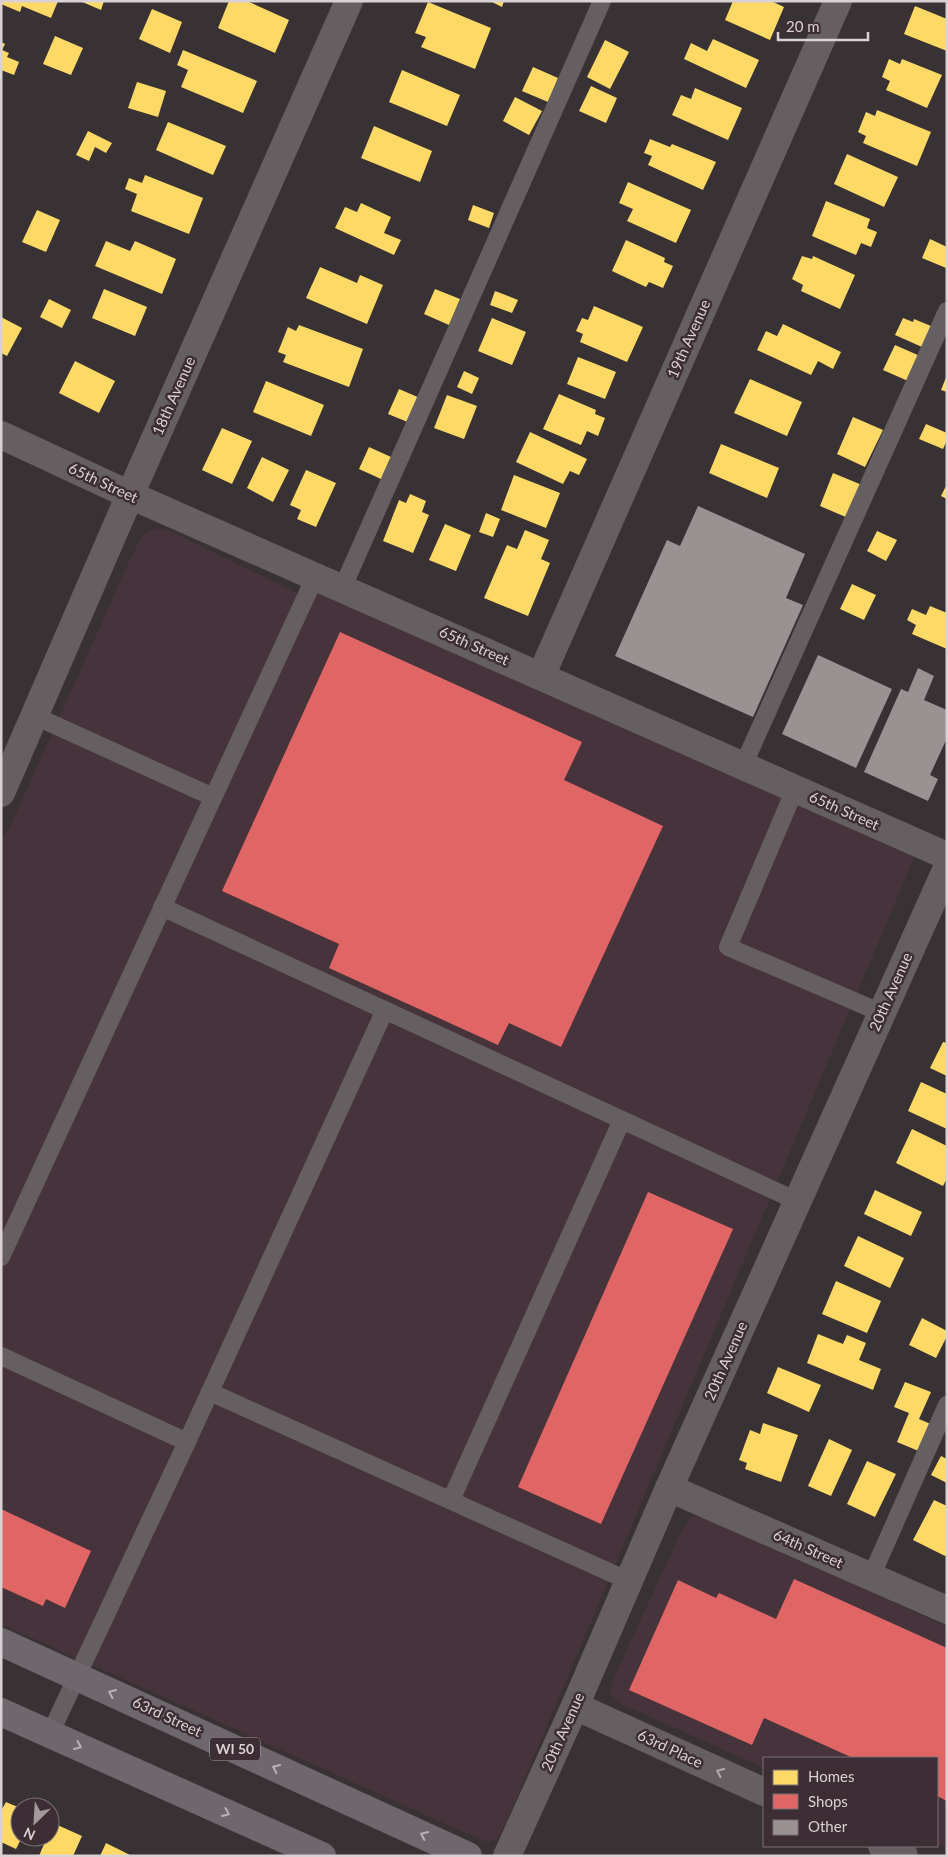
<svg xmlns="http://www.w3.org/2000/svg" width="948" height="1857" font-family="Lato,sans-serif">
<rect width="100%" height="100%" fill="#383235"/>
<!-- built -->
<g fill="#46333b">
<polygon points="157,528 170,531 297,593 307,573 920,844 506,1823 497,1839 486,1842 1,1624 1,841 11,825 133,553 143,535"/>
<polygon points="699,1513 947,1627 947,1849 937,1845 937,1758 764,1758 764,1768 617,1702 610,1692 612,1682 681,1532 690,1517"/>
</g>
<!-- homes -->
<g fill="#ffd966">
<polygon points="1,1 58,1 51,18 22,6 20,12 1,4"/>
<polygon points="80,1 104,1 101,10"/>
<polygon points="229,1 247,1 289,20 275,53 218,28"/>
<polygon points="490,1 504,1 502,7"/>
<polygon points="733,1 771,1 784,7 770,40 725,20"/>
<polygon points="428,2 491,28 475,69 421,47 426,37 415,33"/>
<polygon points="915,6 947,19 947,51 904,34"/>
<polygon points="152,9 182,22 170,53 139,39"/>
<polygon points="55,36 83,48 71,75 43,64"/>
<polygon points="713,39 759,60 746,88 684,59 691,43 707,51"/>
<polygon points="605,40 629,52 610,89 587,77"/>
<polygon points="1,42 5,44 2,50 9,53 7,57 19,62 14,75 1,70"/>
<polygon points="183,50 257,81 243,113 181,87 188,70 177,65"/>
<polygon points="889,59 900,64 902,59 942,75 927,108 886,90 890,81 882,77"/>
<polygon points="533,67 558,78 548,102 522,91"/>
<polygon points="402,70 460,95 447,126 389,102"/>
<polygon points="137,82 166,91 158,117 128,108"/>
<polygon points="591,86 617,98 606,123 579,111"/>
<polygon points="695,88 742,108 728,140 672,115 681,95 691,99"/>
<polygon points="515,97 542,111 529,135 503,121"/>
<polygon points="877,110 931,132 917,166 863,143 866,136 858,132 866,112 875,116"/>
<polygon points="168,122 226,146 213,175 156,150"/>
<polygon points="374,126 432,151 420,182 361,158"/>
<polygon points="88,131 112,143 106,153 95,147 89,161 76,155"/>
<polygon points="650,139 670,147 672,144 716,162 703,190 648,165 652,156 644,153"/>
<polygon points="847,154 898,177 884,207 834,184"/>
<polygon points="145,175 203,198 189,234 131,211 137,194 125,189 129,178 142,183"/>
<polygon points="628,182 691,210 676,243 627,221 633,209 619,203"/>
<polygon points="826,201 870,219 867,228 877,232 871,247 861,243 856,255 812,236"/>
<polygon points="361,203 391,217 384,233 401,240 394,255 335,228 345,207 357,212"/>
<polygon points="473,205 494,213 489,228 468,220"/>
<polygon points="37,210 60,220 46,252 22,242"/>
<polygon points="930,239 947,247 946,268 922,258"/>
<polygon points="626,240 665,258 664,262 673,266 663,288 649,282 646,287 612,271"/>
<polygon points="106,241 130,251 135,241 176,259 162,294 95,266"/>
<polygon points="802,256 812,259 813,256 855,275 840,309 801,291 803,285 792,279"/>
<polygon points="320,267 357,283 360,275 383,285 367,324 306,298"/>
<polygon points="104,289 147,307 135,336 92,318"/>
<polygon points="435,289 460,299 449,325 424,314"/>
<polygon points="495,291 518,300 512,313 490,305"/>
<polygon points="49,299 71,310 62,328 40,317"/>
<polygon points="594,306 643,327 627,362 580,342 583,334 576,331 582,318 588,320"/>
<polygon points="1,317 22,328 7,356 1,353"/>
<polygon points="492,318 526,332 512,365 478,351"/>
<polygon points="903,318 913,322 914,319 931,326 922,347 895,335"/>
<polygon points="783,324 841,352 833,369 818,361 811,375 757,350 766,331 777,336"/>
<polygon points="299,325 363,349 349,387 283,362 286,355 278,352 288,327 296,331"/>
<polygon points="895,345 920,356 908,381 883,370"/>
<polygon points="578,357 616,372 605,399 567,384"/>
<polygon points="75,361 115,381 99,413 59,393"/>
<polygon points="464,371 479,378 472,394 457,387"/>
<polygon points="947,375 947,392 941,390"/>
<polygon points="750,379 802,402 787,436 734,413"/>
<polygon points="266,381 324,405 311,436 253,412"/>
<polygon points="399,389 420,398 410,423 388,414"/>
<polygon points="559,394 596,410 595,414 605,418 598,436 587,431 581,445 543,429"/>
<polygon points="447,395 477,406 464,439 434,428"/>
<polygon points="853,417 883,430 865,467 837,454"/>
<polygon points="926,424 947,433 947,440 943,449 919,439"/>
<polygon points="222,428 252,441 232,484 202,470"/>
<polygon points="530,432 587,459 579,475 570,471 563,484 516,462"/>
<polygon points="721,444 779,468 767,498 709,473"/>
<polygon points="369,447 391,457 381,479 359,469"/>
<polygon points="262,457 289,470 273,502 247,488"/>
<polygon points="306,470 336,483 316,527 297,519 301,510 290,505"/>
<polygon points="833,473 862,485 848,518 820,506"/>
<polygon points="514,475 560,493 546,528 501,510"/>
<polygon points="947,484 947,499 941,496"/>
<polygon points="410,494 426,501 422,512 429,515 413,553 383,541 399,500 406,503"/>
<polygon points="486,513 500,519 493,537 479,532"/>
<polygon points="445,524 471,535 456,571 429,560"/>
<polygon points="525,530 549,540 541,559 550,563 528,616 484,598 507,545 517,549"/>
<polygon points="877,531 897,540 886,561 867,551"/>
<polygon points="852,584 876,595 864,620 840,609"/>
<polygon points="930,606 947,613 947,649 912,634 916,625 907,620 912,609 926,615"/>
<polygon points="943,1042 947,1043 947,1076 930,1068"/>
<polygon points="921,1082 947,1094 947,1129 908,1111"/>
<polygon points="912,1129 947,1146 947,1178 943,1186 896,1163"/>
<polygon points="875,1190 922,1212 911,1236 864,1214"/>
<polygon points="858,1236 904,1258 890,1288 844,1266"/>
<polygon points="836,1281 881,1301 867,1333 822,1314"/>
<polygon points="922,1318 947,1331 947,1336 936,1358 909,1345"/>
<polygon points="818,1334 843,1344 847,1335 866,1343 859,1360 881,1369 873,1390 807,1363"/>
<polygon points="778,1367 821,1385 809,1412 767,1393"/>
<polygon points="905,1382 931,1392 919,1419 933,1425 921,1452 897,1442 909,1413 894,1407"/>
<polygon points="763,1423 798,1435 781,1482 745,1469 747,1463 739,1460 750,1430 760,1434"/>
<polygon points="829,1439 852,1450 831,1496 808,1486"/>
<polygon points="941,1456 947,1459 947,1483 931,1475"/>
<polygon points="867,1461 896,1474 875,1517 847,1504"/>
<polygon points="934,1500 947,1506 947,1553 945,1556 913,1540"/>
<polygon points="6,1802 20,1808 20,1837 22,1837 16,1849 1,1842 1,1811"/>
<polygon points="53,1823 82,1836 73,1856 39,1856 47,1837 50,1837 50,1830"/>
<polygon points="106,1843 132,1856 100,1856"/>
</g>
<!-- shops -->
<g fill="#e06666">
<polygon points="340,632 582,742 564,780 663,826 561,1047 509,1023 498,1045 329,968 339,944 222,891"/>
<polygon points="648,1192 733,1229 601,1524 518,1487"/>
<polygon points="1,1509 91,1551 65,1608 46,1599 43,1606 1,1587"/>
<polygon points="794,1579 947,1648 947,1801 937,1796 937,1758 853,1758 764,1718 752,1745 629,1690 678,1580 716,1598 719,1593 776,1619"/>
</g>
<!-- building -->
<g fill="#9a9192">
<polygon points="698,506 805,554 786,598 803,605 753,717 615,656 667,540 680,546"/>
<polygon points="818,655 892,689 856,768 782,734"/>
<polygon points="918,668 934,676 924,700 947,710 947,738 930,775 938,779 928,801 864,772 901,689 908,692"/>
</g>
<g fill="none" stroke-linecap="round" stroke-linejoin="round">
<!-- service -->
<g stroke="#655f62" stroke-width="18">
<polyline points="342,589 602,1"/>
<polyline points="35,716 213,797"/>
<polyline points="743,766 947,311"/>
<polyline points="795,789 728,947 882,1013"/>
<polyline points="162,907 797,1201"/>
<polyline points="1,1257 315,577"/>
<polyline points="1,1356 187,1442"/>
<polyline points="210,1392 629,1581"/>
<polyline points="451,1500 622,1120"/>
<polyline points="871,1577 947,1405"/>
<polyline points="50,1734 187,1442 385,1010"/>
</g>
<!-- minor -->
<g stroke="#655f62" stroke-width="28">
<polyline points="1,435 130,495 947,856"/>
<polyline points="541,676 838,1"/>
<polyline points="1,793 130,495 349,1"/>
<polyline points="669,1488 947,1610"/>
<polyline points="575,1706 764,1792"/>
<polyline points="882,1846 904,1856"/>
<polyline points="507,1856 575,1706 669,1488 947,868"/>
</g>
<!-- primary -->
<g stroke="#6e676d" stroke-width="28">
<polyline points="1,1642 468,1856"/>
<polyline points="1,1712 322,1856"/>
</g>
</g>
<!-- one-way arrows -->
<defs><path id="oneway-chevron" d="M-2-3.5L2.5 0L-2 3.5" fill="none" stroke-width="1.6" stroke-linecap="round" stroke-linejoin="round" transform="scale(1.25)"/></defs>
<g stroke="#bab1b5">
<use href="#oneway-chevron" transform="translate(112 1693) rotate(-155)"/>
<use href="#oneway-chevron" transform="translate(78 1746) rotate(24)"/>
<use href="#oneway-chevron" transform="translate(276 1768) rotate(-155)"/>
<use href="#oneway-chevron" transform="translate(226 1813) rotate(24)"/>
<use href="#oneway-chevron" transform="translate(424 1835) rotate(-155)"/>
</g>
<use stroke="#b1a9ac" href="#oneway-chevron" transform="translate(720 1772) rotate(-155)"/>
<g text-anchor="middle" stroke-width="5" stroke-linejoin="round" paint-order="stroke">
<!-- shield labels -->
<rect fill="#3c2e34" stroke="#aba0a4" stroke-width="1" x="210" y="1737.5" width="50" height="23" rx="4"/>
<g font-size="14" font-weight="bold" fill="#dad1d4">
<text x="235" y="1754">WI 50</text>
</g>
<!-- street labels -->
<g font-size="15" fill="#dad1d4" stroke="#3c2e34">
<text transform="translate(689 339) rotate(-66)" y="5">19th Avenue</text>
<text transform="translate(174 396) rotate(-66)" y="5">18th Avenue</text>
<text transform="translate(103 483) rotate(25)" y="5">65th Street</text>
<text transform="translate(474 646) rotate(24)" y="5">65th Street</text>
<text transform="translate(844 811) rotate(24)" y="5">65th Street</text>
<text transform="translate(891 992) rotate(-66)" y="5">20th Avenue</text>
<text transform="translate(726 1361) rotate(-66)" y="5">20th Avenue</text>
<text transform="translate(808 1549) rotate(24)" y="5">64th Street</text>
<text transform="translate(167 1717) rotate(25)" y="5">63rd Street</text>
<text transform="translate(563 1732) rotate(-66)" y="5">20th Avenue</text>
<text transform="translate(670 1749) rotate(25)" y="5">63rd Place</text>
</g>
</g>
<!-- border -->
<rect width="948" height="1857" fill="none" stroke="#dad1d4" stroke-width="5"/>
<!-- legend -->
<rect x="763" y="1757" width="175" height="90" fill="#3c2e34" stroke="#7b6f74"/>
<rect x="773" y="1770" width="25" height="15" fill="#ffd966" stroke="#7b6f74"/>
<text x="808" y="1782" font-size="15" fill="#dad1d4">Homes</text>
<rect x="773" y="1794" width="25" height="15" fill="#e06666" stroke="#7b6f74"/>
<text x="808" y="1807" font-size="15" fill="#dad1d4">Shops</text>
<rect x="773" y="1820" width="25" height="15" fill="#9a9192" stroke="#7b6f74"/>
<text x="808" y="1832" font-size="15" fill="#dad1d4">Other</text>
<!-- north arrow -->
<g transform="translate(35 1822) rotate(205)"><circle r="24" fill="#3c2e34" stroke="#7b6f74"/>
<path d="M0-4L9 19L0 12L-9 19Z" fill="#a1999c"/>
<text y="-8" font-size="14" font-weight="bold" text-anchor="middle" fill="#dad1d4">N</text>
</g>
<!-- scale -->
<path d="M778 32v8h90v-8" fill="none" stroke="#dad1d4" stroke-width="2.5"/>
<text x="786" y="32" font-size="15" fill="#dad1d4" stroke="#3c2e34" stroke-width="4" paint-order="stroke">20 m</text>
</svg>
